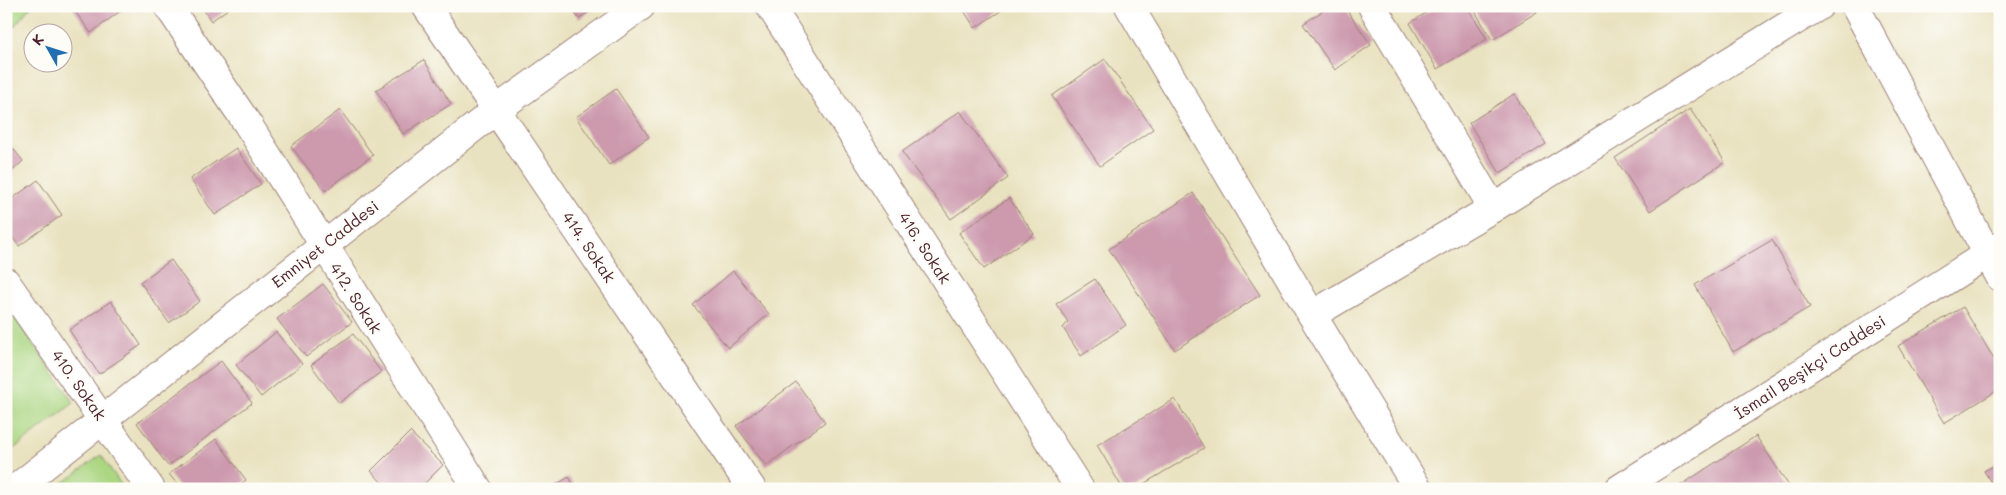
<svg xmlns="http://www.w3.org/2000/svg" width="2006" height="495" font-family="Mali,sans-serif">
<rect width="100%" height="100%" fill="#fdfcf7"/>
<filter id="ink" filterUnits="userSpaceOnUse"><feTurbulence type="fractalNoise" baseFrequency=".02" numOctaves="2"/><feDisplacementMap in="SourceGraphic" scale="10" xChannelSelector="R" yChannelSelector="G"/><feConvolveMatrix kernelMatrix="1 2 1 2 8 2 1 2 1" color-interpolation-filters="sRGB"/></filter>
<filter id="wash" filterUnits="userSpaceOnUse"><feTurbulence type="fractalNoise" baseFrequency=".0096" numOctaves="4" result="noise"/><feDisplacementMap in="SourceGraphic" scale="20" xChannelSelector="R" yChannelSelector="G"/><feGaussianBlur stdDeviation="1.12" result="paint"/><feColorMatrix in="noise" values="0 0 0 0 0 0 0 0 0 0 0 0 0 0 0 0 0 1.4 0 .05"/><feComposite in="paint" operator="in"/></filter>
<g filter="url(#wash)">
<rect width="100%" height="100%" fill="#e9e2c0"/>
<!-- green -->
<g fill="#abd682" stroke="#7a7a56">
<polygon points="6,6 31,6 6,36"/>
<polygon points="6,305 74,403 6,455"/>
<polygon points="101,455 124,489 55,489"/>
</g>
<g id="blocks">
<!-- building -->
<g fill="#cc99ad">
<polygon points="71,6 127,6 91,33"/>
<polygon points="201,6 232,6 211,21"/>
<polygon points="570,6 597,6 579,19"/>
<polygon points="961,6 1008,6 975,28"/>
<polygon points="1330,6 1344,6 1371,45 1335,70 1303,24"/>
<polygon points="1437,6 1467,6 1487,39 1437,69 1410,23"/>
<polygon points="1472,6 1534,6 1537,12 1492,40"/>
<polygon points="1105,59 1153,129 1100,166 1052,96"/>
<polygon points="424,60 451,104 403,134 376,90"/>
<polygon points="616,89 649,137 609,165 576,117"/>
<polygon points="1514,94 1546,144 1500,173 1469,123"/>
<polygon points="1690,109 1725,162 1650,211 1615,158"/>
<polygon points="340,110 373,155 325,191 291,146"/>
<polygon points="960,111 1008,178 951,219 902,152"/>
<polygon points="6,140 23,161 6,177"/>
<polygon points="236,148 261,184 215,215 190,179"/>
<polygon points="38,180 62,215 19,246 6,229 6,203"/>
<polygon points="1193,193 1260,295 1175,350 1109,249"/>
<polygon points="1009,198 1034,234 984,269 959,233"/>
<polygon points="1772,240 1810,307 1733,352 1695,285"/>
<polygon points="171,260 200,301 169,323 140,282"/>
<polygon points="733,271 769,314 728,348 693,305"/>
<polygon points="1095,279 1126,325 1081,356 1063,328 1068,322 1056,304"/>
<polygon points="323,284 352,322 306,357 277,319"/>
<polygon points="111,301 141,345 99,374 69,330"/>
<polygon points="1963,307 2000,369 2000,389 1944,423 1898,346"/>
<polygon points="276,332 302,364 261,397 236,365"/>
<polygon points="353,334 381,372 339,403 311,365"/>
<polygon points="221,361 252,403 168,466 137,423"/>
<polygon points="796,382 825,422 766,466 736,426"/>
<polygon points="1175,399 1204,448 1135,489 1123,489 1097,445"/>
<polygon points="410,432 443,465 419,489 388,489 371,471"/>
<polygon points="1756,436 1791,489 1675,489"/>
<polygon points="216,439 246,480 235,489 181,489 169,474"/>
<polygon points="2000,462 2000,489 1995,489 1984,471"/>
<polygon points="569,477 576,489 549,489"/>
</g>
</g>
</g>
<g filter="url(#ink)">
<use href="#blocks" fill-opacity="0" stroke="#9a8076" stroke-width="1"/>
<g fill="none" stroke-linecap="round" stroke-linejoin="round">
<!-- minor casing -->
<g stroke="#9a8076" stroke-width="30">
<g id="minor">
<polyline points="168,6 247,123 478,489"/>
<polyline points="426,6 752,489"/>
<polyline points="770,6 1080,489"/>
<polyline points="1129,6 1312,315 1418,489"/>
<polyline points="1372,6 1493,208"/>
<polyline points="1855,6 2000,277"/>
<polyline points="6,282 151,489"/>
<polyline points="1312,315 1493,208 1819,6"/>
</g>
</g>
<!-- tertiary casing -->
<g stroke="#9a8076" stroke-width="30">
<g id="tertiary">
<polyline points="15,489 496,110 641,6"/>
<polyline points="1619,489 2000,246"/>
</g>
</g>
<!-- minor -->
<use href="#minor" stroke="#fff" stroke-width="28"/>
<!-- tertiary -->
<use href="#tertiary" stroke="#fff" stroke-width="28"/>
</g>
</g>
<g text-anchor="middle" stroke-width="4.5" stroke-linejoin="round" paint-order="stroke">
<!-- street labels -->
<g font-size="16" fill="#4a1f2b" stroke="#fdfcf7">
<text transform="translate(325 244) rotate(-38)" y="6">Emniyet Caddesi</text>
<text transform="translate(589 247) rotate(56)" y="6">414. Sokak</text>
<text transform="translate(925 248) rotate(57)" y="6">416. Sokak</text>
<text transform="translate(356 298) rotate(57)" y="6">412. Sokak</text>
<text transform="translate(1810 367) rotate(-33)" y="6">İsmail Beşikçi Caddesi</text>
<text transform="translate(79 385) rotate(55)" y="6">410. Sokak</text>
</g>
</g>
<!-- margin -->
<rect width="2006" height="495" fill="none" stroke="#fdfcf7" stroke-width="25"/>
<!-- north arrow -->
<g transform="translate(48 48) rotate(309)"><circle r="24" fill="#fdfcf7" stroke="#b5a4a5"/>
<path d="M0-4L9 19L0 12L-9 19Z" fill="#1f6fb2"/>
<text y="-8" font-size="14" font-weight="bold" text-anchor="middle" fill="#4a1f2b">K</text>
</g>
</svg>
